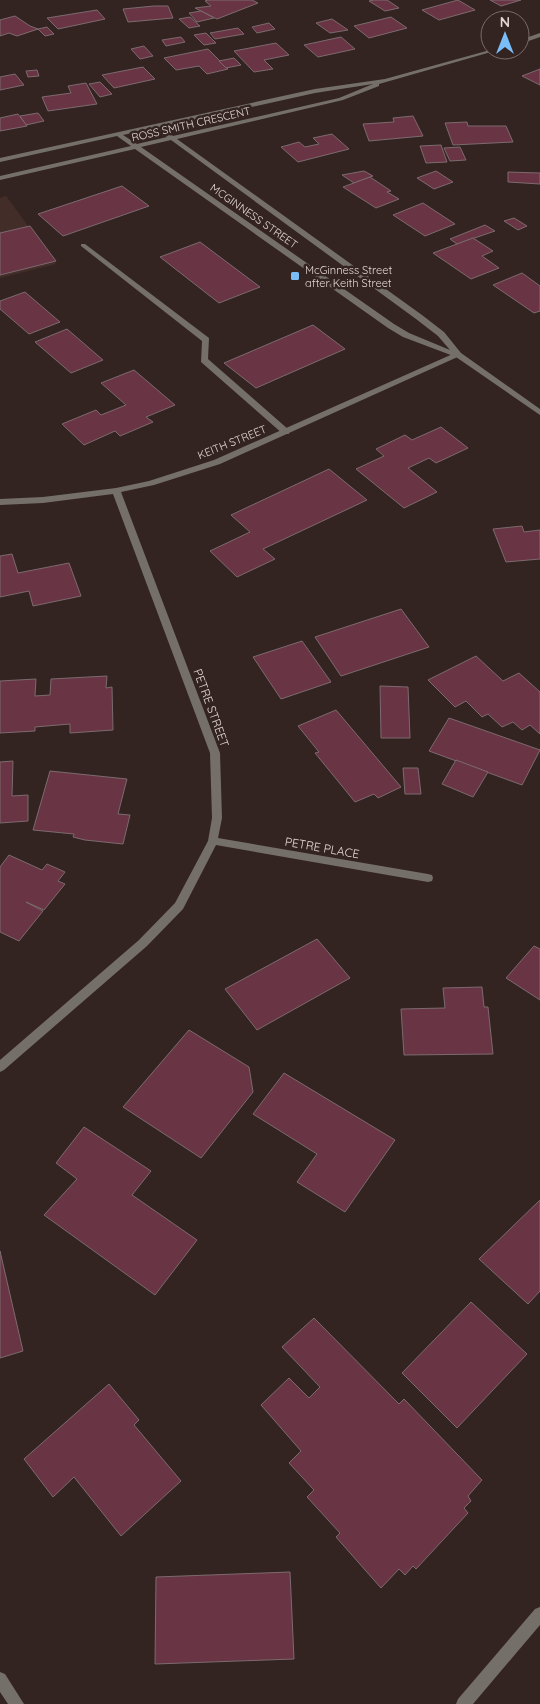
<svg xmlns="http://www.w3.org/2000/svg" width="540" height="1704" font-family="Quicksand,sans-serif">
<rect width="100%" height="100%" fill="#342421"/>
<!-- built -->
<polygon fill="#432d29" points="6,196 56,264 0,278 0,198"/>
<!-- building -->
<g fill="#693545" stroke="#7c6a6f">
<polygon points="208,0 252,0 258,3 217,19 195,8 211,6 205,1"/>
<polygon points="374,0 387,0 399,8 385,11 369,1"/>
<polygon points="458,0 475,10 439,20 422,10"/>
<polygon points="490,0 521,0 501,6"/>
<polygon points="154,6 168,6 173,18 128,22 123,9"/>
<polygon points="97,10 105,19 58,29 47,18"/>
<polygon points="201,11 214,18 197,22 189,13"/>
<polygon points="15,16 30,26 38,29 17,36 9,33 0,36 0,20"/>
<polygon points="190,17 200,26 189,28 179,19"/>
<polygon points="391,17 407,28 369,38 354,26"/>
<polygon points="332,19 348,30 330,33 316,23"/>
<polygon points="269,23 275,29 257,33 252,27"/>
<polygon points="47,27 54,34 45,36 38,29"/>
<polygon points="238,28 244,34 215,39 210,33"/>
<polygon points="206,33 216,43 204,45 194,35"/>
<polygon points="181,37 185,42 166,46 162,40"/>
<polygon points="341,37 355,49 318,57 304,45"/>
<polygon points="276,43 289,55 264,60 273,69 254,72 234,51"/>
<polygon points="144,46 153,56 140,59 131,49"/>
<polygon points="208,49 228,69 207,74 199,66 176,70 164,58"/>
<polygon points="234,58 241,65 226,68 219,61"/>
<polygon points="143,67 155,79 114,88 102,75"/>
<polygon points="540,69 540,85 522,76"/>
<polygon points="37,70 39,76 28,77 26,71"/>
<polygon points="15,74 24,85 0,90 0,77"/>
<polygon points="100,82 112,94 100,97 89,84"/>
<polygon points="86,83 97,104 48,111 42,97 71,93 68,86"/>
<polygon points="38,113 44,121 26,125 20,116"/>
<polygon points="18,114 27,126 0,131 0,118"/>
<polygon points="413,116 423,136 369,141 363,124 394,122 393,118"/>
<polygon points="467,122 468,126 506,126 513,142 453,145 445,123"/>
<polygon points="332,134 349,149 298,162 281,147 299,142 305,147 319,144 313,138"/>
<polygon points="441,145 447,162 426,163 420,146"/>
<polygon points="460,147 466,160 450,161 444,148"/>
<polygon points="364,171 373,176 354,183 342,175"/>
<polygon points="436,171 453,182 434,189 417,178"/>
<polygon points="508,172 540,173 540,184 508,182"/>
<polygon points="370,177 391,191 387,192 399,199 376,208 343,187"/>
<polygon points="122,186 149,206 63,236 38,214"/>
<polygon points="423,203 455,224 425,236 393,215"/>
<polygon points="514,218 527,226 518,230 504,221"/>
<polygon points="485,225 495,231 457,244 450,239"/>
<polygon points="30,226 56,261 0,275 0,233"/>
<polygon points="473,238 493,251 482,256 499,268 471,279 433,253"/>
<polygon points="200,242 260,287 219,303 160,257"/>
<polygon points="522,273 540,286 540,311 534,313 493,285"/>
<polygon points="25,292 60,322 29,334 0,309 0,301"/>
<polygon points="313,325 345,349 256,388 224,363"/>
<polygon points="67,329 103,360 71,373 35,342"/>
<polygon points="134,370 175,405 146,417 153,422 120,436 115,431 84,445 62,424 96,410 101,415 126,405 101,383"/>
<polygon points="441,427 468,448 436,463 429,458 408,468 437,492 404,508 356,469 384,456 376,449 405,435 412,440"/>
<polygon points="329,469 367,500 263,549 275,559 237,577 210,551 250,532 231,515"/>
<polygon points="522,526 524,532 540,530 540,559 506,562 493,529"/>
<polygon points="12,554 18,573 69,563 81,596 33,606 29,591 0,597 0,556"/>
<polygon points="401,609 429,647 341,676 315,637"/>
<polygon points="302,641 331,682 281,699 253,657"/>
<polygon points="476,656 503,681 519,673 540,692 540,734 530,725 522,730 513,722 502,727 488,714 482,717 466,701 455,707 428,680"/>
<polygon points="107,676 106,688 112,687 113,730 70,733 70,724 35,727 35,731 0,733 0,681 36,679 35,696 50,695 51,679"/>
<polygon points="380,686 408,687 410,738 381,738"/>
<polygon points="336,710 401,787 378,798 374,794 355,802 315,753 319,752 298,726"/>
<polygon points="449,718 540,750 522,785 429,751"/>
<polygon points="456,760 488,772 473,797 442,784"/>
<polygon points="13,761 12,796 28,795 28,821 0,823 0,762"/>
<polygon points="403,768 418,768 421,794 405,794"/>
<polygon points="50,771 127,779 118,814 130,815 123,844 85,840 73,837 74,834 33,830"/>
<polygon points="9,855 42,870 47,864 65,872 58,881 65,884 44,910 26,902 43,911 19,941 0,932 0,867"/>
<polygon points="317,939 350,978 257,1030 225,989"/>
<polygon points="534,946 540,949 540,1000 506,978"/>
<polygon points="482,987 484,1007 488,1007 493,1054 404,1055 401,1009 445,1008 443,988"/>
<polygon points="189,1030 249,1067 253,1092 201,1158 123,1107"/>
<polygon points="284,1073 395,1140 345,1212 297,1182 317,1154 253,1114"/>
<polygon points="84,1127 151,1171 132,1195 197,1240 155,1295 44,1215 77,1179 56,1163"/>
<polygon points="540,1200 540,1291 528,1304 479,1259"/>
<polygon points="0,1251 23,1351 0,1358"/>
<polygon points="471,1302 527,1354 457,1428 402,1373"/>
<polygon points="314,1318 399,1404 404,1399 482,1480 468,1496 471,1501 464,1508 468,1513 416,1569 413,1566 405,1575 399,1569 381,1588 336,1537 340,1533 307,1497 314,1490 289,1463 301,1451 261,1405 289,1378 309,1398 320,1387 282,1347"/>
<polygon points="109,1384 139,1420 134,1425 181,1481 121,1536 74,1477 53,1497 24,1459"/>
<polygon points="290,1572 294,1659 155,1664 156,1577"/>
</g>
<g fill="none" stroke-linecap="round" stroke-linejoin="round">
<!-- service -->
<polygon fill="#756f6a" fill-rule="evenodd" points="81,244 85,244 209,338 208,359 289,430 289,434 283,434 201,362 202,341 81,246"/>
<!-- minor -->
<g fill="#756f6a" fill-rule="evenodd">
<polygon points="455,353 462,355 220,464 154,485 121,492 220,753 222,818 218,838 428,874 432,875 433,878 432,881 428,882 216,845 183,909 147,946 4,1070 0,1072 0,1060 139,940 175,903 208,841 212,818 210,753 113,494 43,503 0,505 0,499 43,497 116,488 149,481 214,460"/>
<polygon points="540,1607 540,1625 473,1704 456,1704 458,1699 535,1609"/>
<polygon points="0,1672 5,1674 24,1704 8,1704 0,1692"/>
</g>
<!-- tertiary -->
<g fill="#756f6a" fill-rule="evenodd">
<polygon points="540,33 540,37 520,44 520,40"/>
<path d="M490,50H498L379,84V86L343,100L177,139L422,315L444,332L461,353L540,409V415L456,357L403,337L388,328L135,149L0,180V176L131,146L117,136L0,162V158L315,89L385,79ZM373,84L339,98L173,136L160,127L315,93ZM154,128L167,137L137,144L123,135ZM171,140L416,319L438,336L450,350L409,333L394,324L141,147Z"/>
</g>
</g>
<!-- markers -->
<rect fill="#7abef8" stroke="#342421" stroke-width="2" x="290" y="271" width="10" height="10" rx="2.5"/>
<g text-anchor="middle" stroke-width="5" stroke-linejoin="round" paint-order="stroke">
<!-- far-street labels -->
<g font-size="11" fill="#e1d6d4" stroke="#342421">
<text transform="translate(191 124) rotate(-13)" y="4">ROSS SMITH CRESCENT</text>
<text transform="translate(254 216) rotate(35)" y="4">MCGINNESS STREET</text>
<text transform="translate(232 442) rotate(-22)" y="4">KEITH STREET</text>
</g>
<!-- far-poi labels -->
<g font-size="11" fill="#e1d6d4" stroke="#342421" text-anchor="start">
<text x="305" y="274">McGinness Street<tspan x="305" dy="13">after Keith Street</tspan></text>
</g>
<!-- street labels -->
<g font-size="12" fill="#e1d6d4" stroke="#342421">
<text transform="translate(211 708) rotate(70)" y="4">PETRE STREET</text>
<text transform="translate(322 848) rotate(10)" y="4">PETRE PLACE</text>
</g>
</g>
<!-- north arrow -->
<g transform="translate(505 35)"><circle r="24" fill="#342421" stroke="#796b69"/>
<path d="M0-4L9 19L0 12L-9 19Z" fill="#7abef8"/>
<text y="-8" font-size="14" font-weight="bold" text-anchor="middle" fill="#e1d6d4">N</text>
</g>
</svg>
